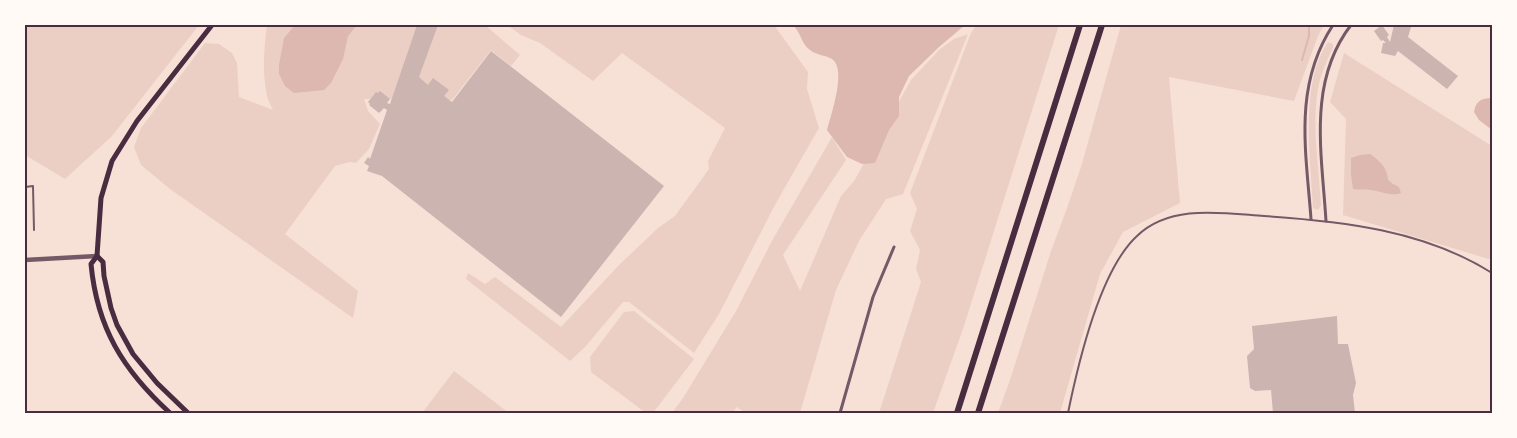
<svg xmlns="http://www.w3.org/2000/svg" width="1517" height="438" font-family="Inter,sans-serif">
<rect width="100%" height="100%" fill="#f7e1d7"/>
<!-- green -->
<g fill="#ebcfc5">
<polygon points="25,25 199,25 112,136 65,179 25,155"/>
<path d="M267,25H485L520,55L511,66L491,50L452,100L364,99L368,111L380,124L369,149L356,163L350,162L335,166L285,234L358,291L353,318L170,189L141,165L134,147L141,128L205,43L219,44L232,53L237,63L239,97L273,110C271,105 268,101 267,96C262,73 264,48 267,25Z"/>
<polygon points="507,25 774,25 808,72 807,89 819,128 776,203 719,314 694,353 629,302 623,302 585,347 570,361 466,279 468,273 485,284 495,277 561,327 619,265 658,228 675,216 709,169 708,161 725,128 622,53 593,81 540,43 521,35"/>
<polygon points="976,25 1059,25 964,326 933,413 879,413 921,282 916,269 920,250 910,231 917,209 910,193 971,33"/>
<polygon points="1121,25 1324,25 1318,36 1294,101 1169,77 1180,203 1123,232 1100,274 1060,413 998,413 1011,377 1051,251 1067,208 1081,167"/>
<polygon points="968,34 903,194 886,199 859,241 836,290 800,413 745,413 737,407 732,413 672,413 683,398 736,311 773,239 832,137 846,160 783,255 800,291 841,196 854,181 911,80 940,49 954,39"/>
<path d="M1328,42L1333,44V47C1328,59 1322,71 1319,84C1311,121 1319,167 1321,205L1318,210L1313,208C1311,160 1299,84 1328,42Z"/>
<polygon points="1344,53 1492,146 1492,260 1343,215 1346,119 1330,102"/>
<polygon points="634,311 694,359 653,413 646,413 591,372 590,357 624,312"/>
<polygon points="454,371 509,413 422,413"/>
</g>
<!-- water -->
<g fill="#dcb8b0">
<polygon points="295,25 359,25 356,26 348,36 343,59 331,83 324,90 294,93 285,86 279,74 279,65 284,38"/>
<path d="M793,25H965L939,47L909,76L899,97V116L889,130L875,163L862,164L847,157L827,130C831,115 847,69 832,59C825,55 816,55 810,50C802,45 801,33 793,25Z"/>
<path d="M1490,98L1492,99V130L1479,120L1474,112C1476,102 1479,99 1490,98Z"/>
<path d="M1370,154C1380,161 1387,167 1388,180L1393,184L1399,187L1401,193C1391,197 1381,191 1371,190C1365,189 1360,190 1353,189L1351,175V158L1360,155Z"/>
</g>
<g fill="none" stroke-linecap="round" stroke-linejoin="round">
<!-- stream -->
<polyline stroke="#dcb8b0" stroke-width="2" points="1302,60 1309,36 1309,25"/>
</g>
<!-- building -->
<g fill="#ccb4b1">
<polygon points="417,25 438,25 419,77 428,85 433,78 449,90 444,96 452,102 491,51 664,186 561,317 382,176 367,171 369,166 364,163 368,157 370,159 387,110 384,108 379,113 369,105 370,104 368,102 376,92 378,93 380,91 390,99 387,103 390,104"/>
<polygon points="1382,25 1389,35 1387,37 1390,42 1394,25 1411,27 1408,37 1458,76 1447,89 1398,51 1395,56 1381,53 1383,43 1386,43 1383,40 1381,41 1374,31"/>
<polygon points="1337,316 1338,344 1348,344 1356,383 1353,395 1355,413 1273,413 1271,390 1255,391 1250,388 1247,356 1254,349 1252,326"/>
</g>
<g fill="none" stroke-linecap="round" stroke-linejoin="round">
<!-- service -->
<g stroke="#755966" stroke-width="2">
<polyline points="25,187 33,186 34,230"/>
<path d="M1068,413C1078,364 1100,270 1137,236C1170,204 1222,213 1264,216C1341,221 1424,230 1492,273"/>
</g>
<!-- minor -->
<g stroke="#755966" stroke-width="3">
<path d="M1311,219C1306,151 1293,86 1333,25"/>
<path d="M1326,221C1322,154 1307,82 1351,25"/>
<polyline points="840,413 873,297 894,247"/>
</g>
<!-- tertiary -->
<polyline stroke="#755966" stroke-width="4.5" points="25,260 97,256"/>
<!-- secondary -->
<g stroke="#4a2c40" stroke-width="5">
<polyline points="97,256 103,262 104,276 111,308 117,325 133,354 157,383 188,413"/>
<path d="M170,413C123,370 97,328 91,264L97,256L101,198L112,161L137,121L212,25"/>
</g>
<!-- motorway -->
<g stroke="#4a2c40" stroke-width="6">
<polyline points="957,413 1080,25"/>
<polyline points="978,413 1102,25"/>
</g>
</g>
<!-- border -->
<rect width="1517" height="438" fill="none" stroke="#fffaf5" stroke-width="52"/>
<rect x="26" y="26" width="1465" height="386" fill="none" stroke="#4a2c40" stroke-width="2"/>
</svg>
